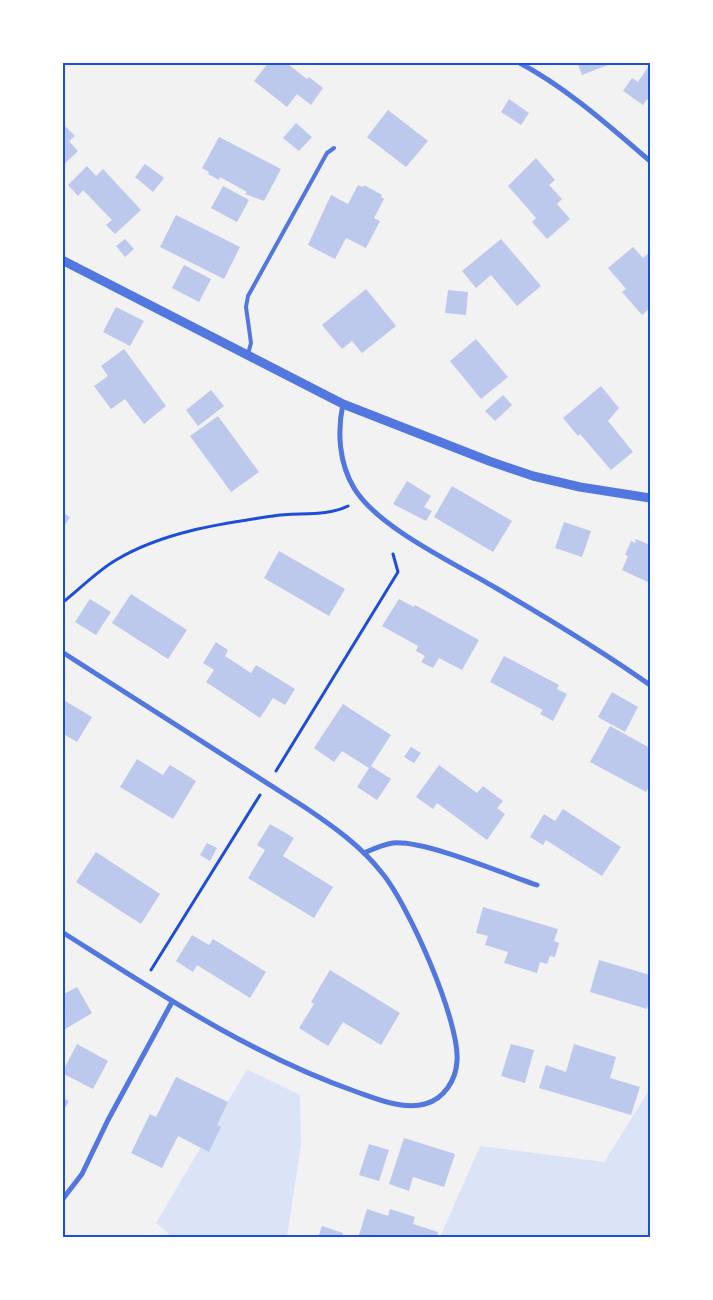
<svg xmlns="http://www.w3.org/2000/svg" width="713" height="1300" font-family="'Alegreya Sans',sans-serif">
<rect width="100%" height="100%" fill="#f2f2f2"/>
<!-- green -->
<g fill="#dbe4f7">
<polygon points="247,1069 300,1095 301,1145 287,1237 172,1237 156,1223"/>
<polygon points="650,1089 650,1237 440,1237 480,1146 604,1162"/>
</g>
<!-- building -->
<g fill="#bdc9ec">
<polygon points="269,62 285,62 307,79 309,77 323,88 311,105 297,94 287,107 254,81"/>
<polygon points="577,62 613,62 613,63 582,75"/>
<polygon points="650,64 650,102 647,99 643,105 623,91 632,78 638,82"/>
<polygon points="509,99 529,113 521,125 501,112"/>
<polygon points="388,110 428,141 406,167 367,137"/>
<polygon points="62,123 75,136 69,141 78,151 62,166"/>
<polygon points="296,123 312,137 299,151 283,138"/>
<polygon points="219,137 281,169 264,201 245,194 247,192 220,177 219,180 208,174 209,172 202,168"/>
<polygon points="536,158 555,180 549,185 562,199 557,204 570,219 547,239 532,222 536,218 508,186"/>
<polygon points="145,164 164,178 153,192 135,177"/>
<polygon points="87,166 96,176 103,169 141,210 115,234 106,225 112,220 83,190 78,196 68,185"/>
<polygon points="358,185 363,187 364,185 382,195 381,197 384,199 374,218 380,221 366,248 346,238 335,259 308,245 331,195 348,204"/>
<polygon points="223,186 249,200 237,222 211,208"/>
<polygon points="176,215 240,247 224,279 160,247"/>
<polygon points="125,239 134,249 125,257 116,246"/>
<polygon points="501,239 541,286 517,306 491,275 476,288 462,271"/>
<polygon points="633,247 643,258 650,252 650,308 642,315 622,292 626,289 608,268"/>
<polygon points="184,265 211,279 199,302 172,288"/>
<polygon points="366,289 396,326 362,353 352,341 342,349 322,325"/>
<polygon points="448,290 468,292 466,315 445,313"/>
<polygon points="116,307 144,321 130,346 103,332"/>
<polygon points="476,339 508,377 481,399 450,361"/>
<polygon points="124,349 166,406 144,424 125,399 111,409 94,386 108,376 101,366"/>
<polygon points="601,386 619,408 608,421 633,452 611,470 580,434 578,436 563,418"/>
<polygon points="211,390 224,406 198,426 186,410"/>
<polygon points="503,395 512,405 495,421 485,411"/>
<polygon points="218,416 259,472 231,492 190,436"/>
<polygon points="407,481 431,496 424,507 432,511 426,521 393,504"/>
<polygon points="452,486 512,521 493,552 434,517"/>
<polygon points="62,512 70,517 62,529"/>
<polygon points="564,522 591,531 582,557 555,548"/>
<polygon points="636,539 650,545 650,583 622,570 628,556 625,555 631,541 635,543"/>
<polygon points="279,551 345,589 329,616 264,578"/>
<polygon points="131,594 187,630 168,659 112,623"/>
<polygon points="90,599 111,612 96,635 75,622"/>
<polygon points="399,599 414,607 415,605 479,640 462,670 439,658 433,668 421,662 425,656 416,651 418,646 382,626"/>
<polygon points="216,642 228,650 225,656 251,673 256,665 295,689 285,705 273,698 260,718 206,682 214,670 203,663"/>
<polygon points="504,656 559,685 557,689 567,694 553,721 540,714 543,710 490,682"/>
<polygon points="612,692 638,707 625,732 598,717"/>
<polygon points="62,699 92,717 77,742 62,733"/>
<polygon points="343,704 391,735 371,766 391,779 377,800 357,787 369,768 342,751 334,762 314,748"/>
<polygon points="610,726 650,748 650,785 646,792 590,762"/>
<polygon points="411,747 421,753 414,763 404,757"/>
<polygon points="137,759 163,775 170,765 196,781 173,819 120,787"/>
<polygon points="439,765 477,793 483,786 503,801 497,808 505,814 487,840 437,803 433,809 416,797"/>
<polygon points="563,809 621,847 602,876 546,840 543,845 530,837 544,814 555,821"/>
<polygon points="270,824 294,838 283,856 333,887 314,918 248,878 265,850 257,845"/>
<polygon points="207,843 217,848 210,861 200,855"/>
<polygon points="96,852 160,894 141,924 76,882"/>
<polygon points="483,907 558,929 554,941 559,943 555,957 550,956 547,964 540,962 537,973 504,963 508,952 485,945 488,936 476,933"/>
<polygon points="192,935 209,945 213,939 266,972 250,998 197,965 193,972 176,961"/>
<polygon points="599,960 650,975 650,998 647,1009 590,992"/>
<polygon points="330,970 400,1013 381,1045 343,1022 328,1046 299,1028 314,1004 311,1002"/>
<polygon points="77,987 92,1013 62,1031 62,995"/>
<polygon points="77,1044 108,1061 93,1089 62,1073"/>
<polygon points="511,1044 534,1050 525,1083 501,1076"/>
<polygon points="574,1044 616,1057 610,1078 640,1087 631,1115 539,1088 546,1065 566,1072"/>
<polygon points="176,1077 228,1102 217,1125 221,1127 209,1152 178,1136 162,1168 131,1153 150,1114 156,1117"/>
<polygon points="62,1098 69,1101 62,1113"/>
<polygon points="404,1138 455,1154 444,1187 413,1177 409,1191 389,1184"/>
<polygon points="369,1144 389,1150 379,1181 359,1175"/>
<polygon points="367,1209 388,1216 390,1209 415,1217 413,1224 438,1232 437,1238 358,1238"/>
<polygon points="322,1226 343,1233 342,1238 318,1238"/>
</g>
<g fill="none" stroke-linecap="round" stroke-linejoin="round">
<!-- path -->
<g stroke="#1d4ed8" stroke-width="3">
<path d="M62,603C80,589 97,571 116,560C163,532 219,524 273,516C297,512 326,517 348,506"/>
<polyline points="276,771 398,572 393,554"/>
<polyline points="151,970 260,795"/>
</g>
<!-- service -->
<polyline stroke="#5277de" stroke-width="4" points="248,354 251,343 246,307 248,296 327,153 334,148"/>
<!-- minor -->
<g stroke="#5277de" stroke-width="5">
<path d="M518,62C567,88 608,125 650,161"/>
<path d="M343,404C337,432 339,463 354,488C378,528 456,564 496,588C549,619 601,650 650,685"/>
<path d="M62,652L306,808C334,827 361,846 382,873C408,904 460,1021 457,1061C456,1080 444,1099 425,1104C403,1110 377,1099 357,1092C251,1055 157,992 62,932"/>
<path d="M364,853C373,849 384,844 393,843C425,840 504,874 537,885"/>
<polyline points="62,1200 82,1174 108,1120 172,1002"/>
</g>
<!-- tertiary -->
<polyline stroke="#5277de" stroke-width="9" points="62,260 343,404 489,461 533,476 580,487 650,498"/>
</g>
<!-- border -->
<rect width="713" height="1300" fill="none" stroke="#ffffff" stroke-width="128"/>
<rect x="64" y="64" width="585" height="1172" fill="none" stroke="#1d4ed8" stroke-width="2"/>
</svg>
